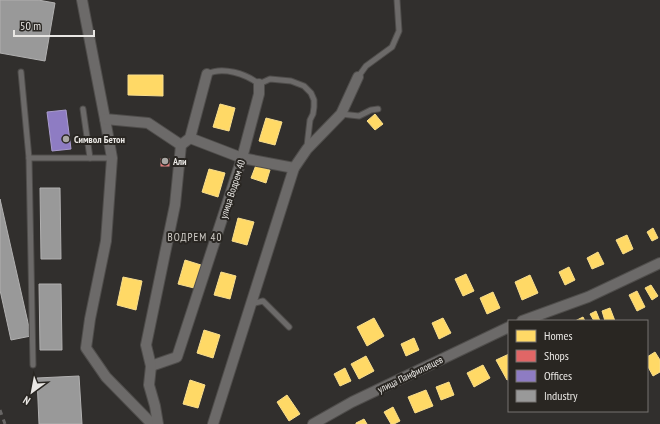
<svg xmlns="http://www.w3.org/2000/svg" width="660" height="424" font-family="'PT Sans Narrow',sans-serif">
<rect width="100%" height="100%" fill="#312f2d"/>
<!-- homes -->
<g fill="#ffd966" stroke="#f8dd8c">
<polygon points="128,75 163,75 163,96 128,95"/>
<polygon points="220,104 235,108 229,131 213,127"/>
<polygon points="375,114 383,124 375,130 367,121"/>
<polygon points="266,118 282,122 275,145 259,141"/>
<polygon points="256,165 270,170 266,183 251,178"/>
<polygon points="209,169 225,173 218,197 202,192"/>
<polygon points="238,218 254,222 247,245 232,241"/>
<polygon points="653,228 658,238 652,241 647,232"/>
<polygon points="627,235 633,249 623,254 616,240"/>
<polygon points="598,252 604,264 592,269 587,258"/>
<polygon points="185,260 201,265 194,288 178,284"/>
<polygon points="569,267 575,280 565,285 559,272"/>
<polygon points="221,272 236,276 230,299 214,295"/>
<polygon points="466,274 474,291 463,296 455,279"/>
<polygon points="530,275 538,293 522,300 515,282"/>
<polygon points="123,277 142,281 136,310 117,305"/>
<polygon points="651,285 658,296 652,300 645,288"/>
<polygon points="637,291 645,307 637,311 629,295"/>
<polygon points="493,292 500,308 487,314 480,298"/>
<polygon points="610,308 615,321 605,321 602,311"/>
<polygon points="596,311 600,321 594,321 590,314"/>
<polygon points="583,317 585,321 575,321"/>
<polygon points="374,318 384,336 367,346 357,327"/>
<polygon points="443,318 451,333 439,339 432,323"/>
<polygon points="204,330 220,335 213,358 197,353"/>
<polygon points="414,338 419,350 406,356 401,344"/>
<polygon points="655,352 660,360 660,372 653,376 647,365 647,357"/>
<polygon points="509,354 509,379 507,380 496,360"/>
<polygon points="366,356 374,371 359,379 351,364"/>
<polygon points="483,365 490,378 474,387 467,373"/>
<polygon points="345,368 351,381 340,386 334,374"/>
<polygon points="190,380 205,385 198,408 183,404"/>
<polygon points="449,382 454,395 441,400 436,387"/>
<polygon points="426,390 433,406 415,413 408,397"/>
<polygon points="287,395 300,414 289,421 277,402"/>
<polygon points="393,407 400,421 394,424 391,424 384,412"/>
<polygon points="364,419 367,424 356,424 356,423"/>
</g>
<!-- shops -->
<rect fill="#e06666" stroke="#e38d8c" x="161" y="159" width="8" height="7"/>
<!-- offices -->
<polygon fill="#8e7cc3" stroke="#a99ccd" points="66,110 71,149 52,151 47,112"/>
<!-- industry -->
<g fill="#999" stroke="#b1b0b0">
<polygon points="0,0 38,0 55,3 45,61 0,53"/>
<polygon points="40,188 60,188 61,259 41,259"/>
<polygon points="0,199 31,336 11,340 0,290"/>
<polygon points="39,284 61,284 62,350 40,350"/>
<polygon points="79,376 82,424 39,424 37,378"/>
</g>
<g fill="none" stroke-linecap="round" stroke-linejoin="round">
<!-- lane casing -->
<g stroke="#4f4d4b" stroke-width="7">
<g id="lane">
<polyline points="21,72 29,158 33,365"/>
<path d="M207,74C223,66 246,74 259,84L270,79L291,81L304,86L311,93L314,100V107L313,114L310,120L307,146"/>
<polyline points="358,77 366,66 392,47 399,31 397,0"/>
<polyline points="83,109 90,158"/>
<polyline points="341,114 359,116 371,110 378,109"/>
<polyline points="29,158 112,158"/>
<polyline points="251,304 263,301 289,327"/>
</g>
</g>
<!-- street casing -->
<g stroke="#4f4d4b" stroke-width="12">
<g id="street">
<polyline points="82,0 105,119 112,158 106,241 90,319 86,348 106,377 152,424"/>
<polyline points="105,119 148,123 181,145"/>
<polyline points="190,138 242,158 294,168"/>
<polyline points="522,321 588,297 660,263"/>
<polyline points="151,366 177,357 242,158 259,94 259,84"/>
<polyline points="158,424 155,406 149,385 151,366 146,345 175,205 181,145 190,138 207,74"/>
<polyline points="213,424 294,168 307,149 341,114 358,77"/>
<polyline points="313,424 352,402 509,327"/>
</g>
</g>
<!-- lane -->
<use href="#lane" stroke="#6c6a69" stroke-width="5"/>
<!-- street -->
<use href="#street" stroke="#6c6a69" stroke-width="10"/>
<!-- rail -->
<polyline stroke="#686665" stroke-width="3" stroke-dasharray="5 5" stroke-linecap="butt" points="0,410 5,424"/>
</g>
<!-- markers -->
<g fill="#a9a7a4" stroke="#292622" stroke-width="1.5">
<circle cx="66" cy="139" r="4"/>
<circle cx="165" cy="161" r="4"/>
</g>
<g text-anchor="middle" stroke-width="4" stroke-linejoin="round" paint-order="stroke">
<!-- poi labels -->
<g font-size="10" font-weight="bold" fill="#e9e7e4" stroke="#292622" text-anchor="start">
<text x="74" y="143">Символ Бетон</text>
<text x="173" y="165">Али</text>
</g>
<!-- street labels -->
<g font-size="10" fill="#e9e7e4" stroke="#292622">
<text transform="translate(232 189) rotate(-72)" y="4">улица Водрем 40</text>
<text transform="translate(410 374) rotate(-26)" y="4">улица Панфиловцев</text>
</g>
<!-- neighbourhood labels -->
<g font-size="11" letter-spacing="1" fill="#d2cfc9" stroke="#292622">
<text x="195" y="241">ВОДРЕМ 40</text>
</g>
</g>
<!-- legend -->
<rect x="508" y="320" width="140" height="92" fill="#292622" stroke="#767370"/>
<rect x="516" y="330" width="20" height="12" fill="#ffd966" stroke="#767370"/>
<text x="544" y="340" font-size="12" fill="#e9e7e4">Homes</text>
<rect x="516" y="350" width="20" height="12" fill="#e06666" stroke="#767370"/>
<text x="544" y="360" font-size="12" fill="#e9e7e4">Shops</text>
<rect x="516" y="370" width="20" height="12" fill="#8e7cc3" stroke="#767370"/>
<text x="544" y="380" font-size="12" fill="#e9e7e4">Offices</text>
<rect x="516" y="390" width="20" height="12" fill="#999999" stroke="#767370"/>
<text x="544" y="400" font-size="12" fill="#e9e7e4">Industry</text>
<!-- north arrow -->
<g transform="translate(32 392) rotate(212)" stroke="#292622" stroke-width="3" paint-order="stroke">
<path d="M0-3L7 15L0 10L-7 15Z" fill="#e9e7e4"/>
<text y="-6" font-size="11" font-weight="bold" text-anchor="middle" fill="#e9e7e4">N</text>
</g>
<!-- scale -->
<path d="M14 30v6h80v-6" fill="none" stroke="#e9e7e4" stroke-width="2"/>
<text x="20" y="30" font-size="12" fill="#e9e7e4" stroke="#292622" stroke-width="3" paint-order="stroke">50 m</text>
</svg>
